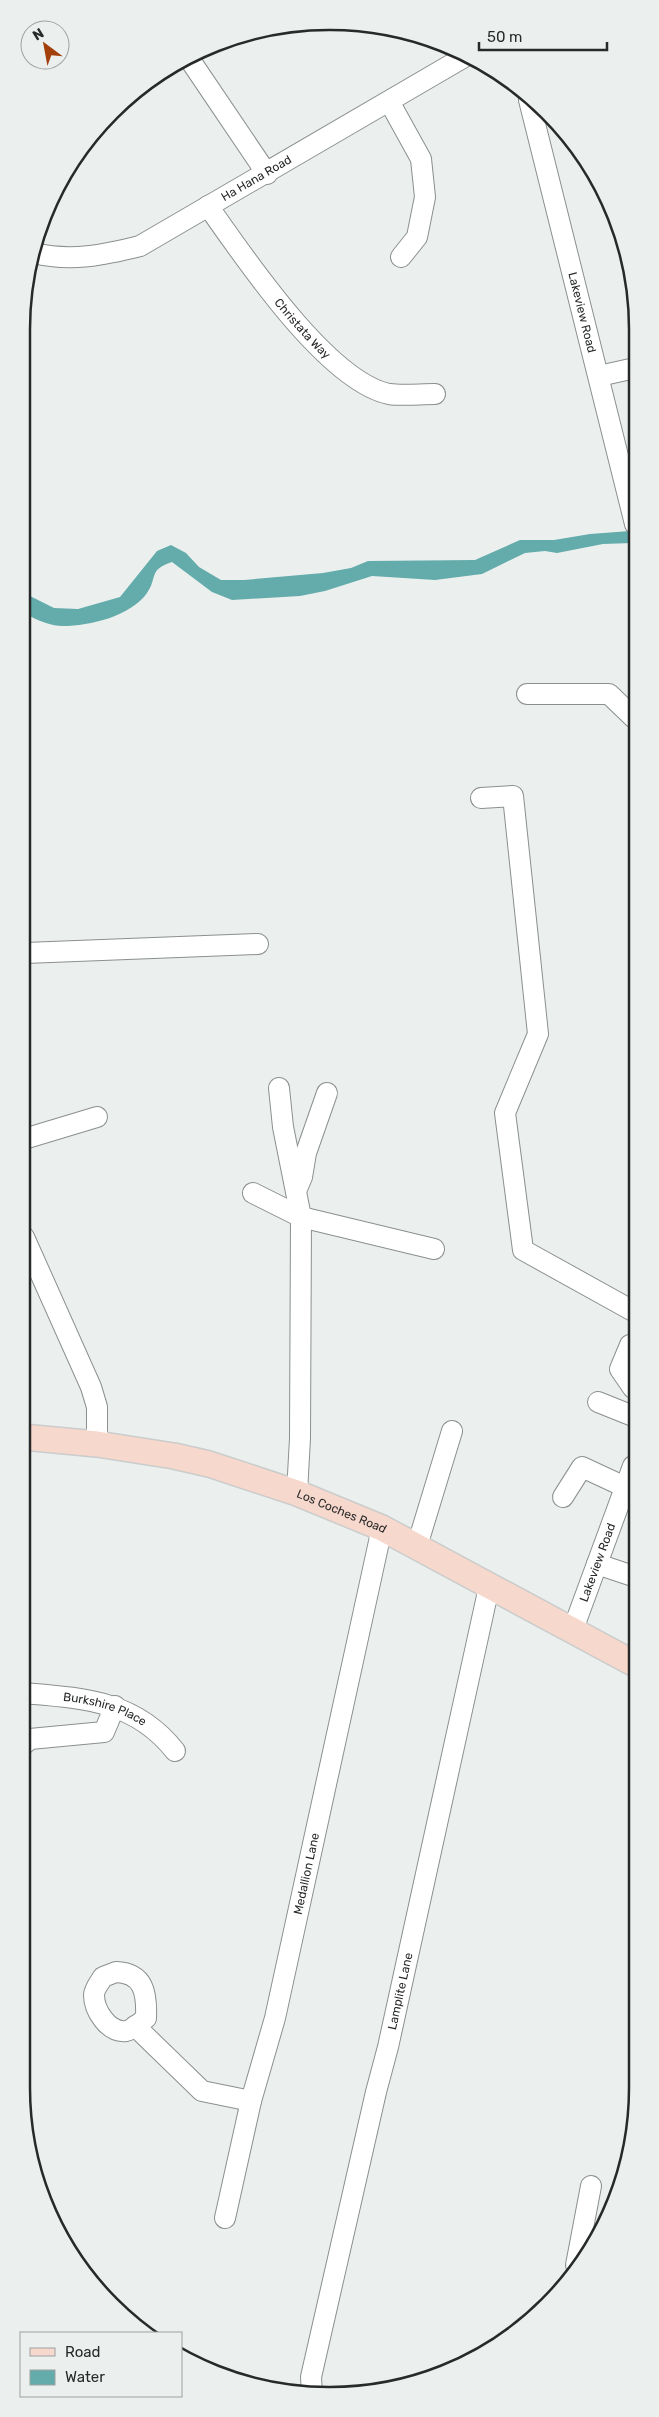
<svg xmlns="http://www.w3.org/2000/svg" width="659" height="2417" font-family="Rubik,sans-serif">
<rect width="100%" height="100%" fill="#ebf0ef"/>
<!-- water -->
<path fill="#64acab" d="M630,531L632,543L603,544L557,553L545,551L525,553L482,574L435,580L372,576L325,591L300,596L232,600L212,592L172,562C148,570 158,577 147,593C131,616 90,626 63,626C50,626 37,620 26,614V594L54,608L78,609L120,597L157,551L171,545L186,553L199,567L221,580H244L323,573L351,568L368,561L475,560L520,540H554L590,534Z"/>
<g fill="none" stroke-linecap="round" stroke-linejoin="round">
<!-- minor casing -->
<g stroke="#8b8f8f" stroke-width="22">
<g id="minor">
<polyline points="190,60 267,174"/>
<path id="s1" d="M529,100L635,524"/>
<polyline points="390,103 421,159 425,197 417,237 401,257"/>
<path id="s2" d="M208,206C244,257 327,381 389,394C403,396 420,394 435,394"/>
<path id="s3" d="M34,253C71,262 104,255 140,246L466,56"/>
<polyline points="599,376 635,368"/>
<polyline points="527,694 609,694 634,718"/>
<polyline points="481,798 513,796 538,1034 505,1113 523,1250 633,1311"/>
<polyline points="25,953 258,944"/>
<polyline points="279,1088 283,1127 301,1217 300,1438 297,1493"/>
<polyline points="24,1139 97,1117"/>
<polyline points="296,1191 302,1177 306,1153 327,1093"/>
<polyline points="253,1193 301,1217 434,1249"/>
<polyline points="24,1237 91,1387 97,1407 97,1444"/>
<polyline points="633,1388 620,1369 630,1345 633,1344"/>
<polyline points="598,1402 633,1416"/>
<polyline points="563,1497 582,1467 625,1487"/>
<polyline points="417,1546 452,1431"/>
<polyline points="597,1564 633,1576"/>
<path id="s4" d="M572,1632L633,1466"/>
<path id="s5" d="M23,1693C82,1698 135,1700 175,1751"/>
<polyline points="22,1746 30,1739 104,1732 115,1706"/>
<path d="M116,1972C144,1973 147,1993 146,2018C141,2022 133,2030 126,2031C108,2033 94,2010 94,1995C94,1989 100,1982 103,1977Z"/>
<polyline points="135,2026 202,2091 251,2101"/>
<path id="s6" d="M225,2218L251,2101L275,2018L382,1528"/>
<polyline points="576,2265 591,2186"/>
<path id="s7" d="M312,2395L311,2377L376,2092L388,2047L489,1587"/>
</g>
</g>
<!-- major casing -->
<g stroke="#cbcccc" stroke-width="28">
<g id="major">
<path id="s8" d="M23,1437L97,1444L174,1456L209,1464L297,1493L382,1528L633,1663"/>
</g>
</g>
<!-- minor -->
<use href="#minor" stroke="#fff" stroke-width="20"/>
<!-- major -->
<use href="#major" stroke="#f7d8cc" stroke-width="25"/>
</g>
<g text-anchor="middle" stroke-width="4" stroke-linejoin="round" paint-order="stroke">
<!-- street labels -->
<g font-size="12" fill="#282a2a" stroke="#ebf0ef">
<text dy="4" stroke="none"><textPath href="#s3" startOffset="242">Ha Hana Road</textPath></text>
<text dy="4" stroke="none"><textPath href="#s1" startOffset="219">Lakeview Road</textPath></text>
<text dy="4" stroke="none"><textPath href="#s2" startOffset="155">Christata Way</textPath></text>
<text dy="4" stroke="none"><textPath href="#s8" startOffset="329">Los Coches Road</textPath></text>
<text dy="4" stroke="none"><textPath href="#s4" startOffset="74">Lakeview Road</textPath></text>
<text dy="4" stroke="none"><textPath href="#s5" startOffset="84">Burkshire Place</textPath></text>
<text dy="4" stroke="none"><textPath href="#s6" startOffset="354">Medallion Lane</textPath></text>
<text dy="4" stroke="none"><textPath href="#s7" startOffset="414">Lamplite Lane</textPath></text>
</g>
</g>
<!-- crop -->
<path d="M0 0H659V2417H0ZM329 30H330A299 299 0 0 1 629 329V2088A299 299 0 0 1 330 2387H329A299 299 0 0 1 30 2088V329A299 299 0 0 1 329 30Z" fill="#ebf0ef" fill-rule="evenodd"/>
<path fill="none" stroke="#282a2a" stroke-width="2.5" d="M329 30H330A299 299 0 0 1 629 329V2088A299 299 0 0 1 330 2387H329A299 299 0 0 1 30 2088V329A299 299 0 0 1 329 30Z"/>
<!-- legend -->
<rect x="20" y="2332" width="162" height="65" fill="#ebf0ef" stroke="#9da1a0"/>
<rect x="30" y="2348" width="25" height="8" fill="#f7d8cc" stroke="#9da1a0"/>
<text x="65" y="2357" font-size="15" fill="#282a2a">Road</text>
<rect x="30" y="2370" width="25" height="15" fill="#64acab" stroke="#9da1a0"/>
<text x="65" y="2382" font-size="15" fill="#282a2a">Water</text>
<!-- north arrow -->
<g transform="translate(45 45) rotate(328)"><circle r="24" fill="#ebf0ef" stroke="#9da1a0"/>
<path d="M0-4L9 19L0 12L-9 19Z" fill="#a33f0a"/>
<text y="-8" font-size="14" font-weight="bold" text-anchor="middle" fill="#282a2a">N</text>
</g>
<!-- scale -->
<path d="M479 42v8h128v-8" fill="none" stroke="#282a2a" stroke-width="2.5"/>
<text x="487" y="42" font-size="15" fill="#282a2a" stroke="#ebf0ef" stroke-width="4" paint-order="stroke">50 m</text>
</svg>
